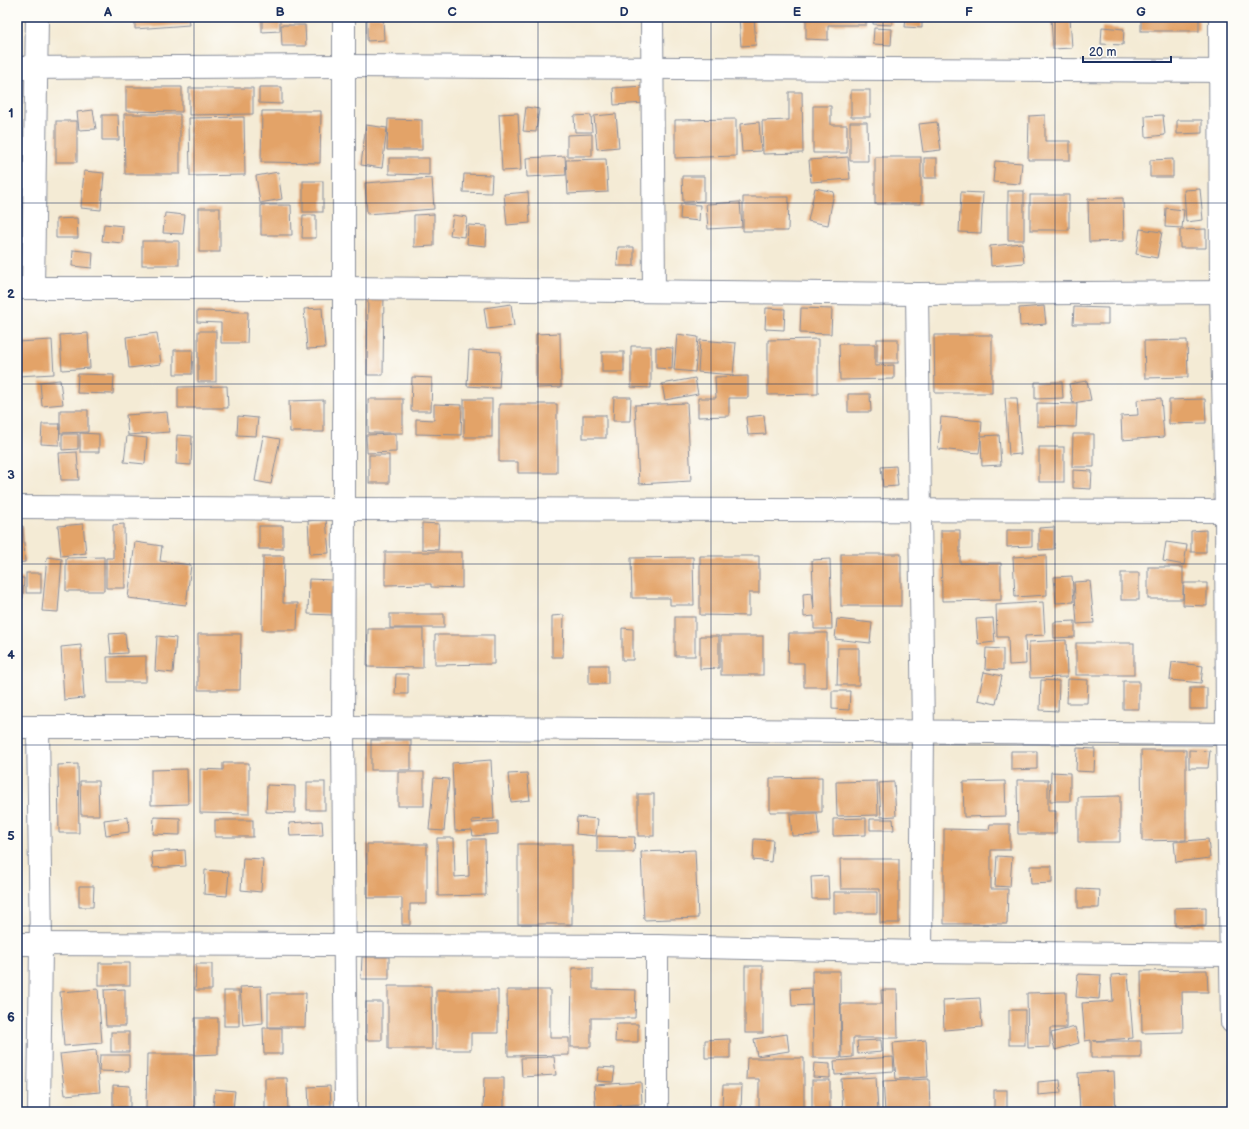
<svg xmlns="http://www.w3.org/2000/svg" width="1249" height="1129" font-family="'Balsamiq Sans',sans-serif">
<rect width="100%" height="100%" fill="#fdfcf7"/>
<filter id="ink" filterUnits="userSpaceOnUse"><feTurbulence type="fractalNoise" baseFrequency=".025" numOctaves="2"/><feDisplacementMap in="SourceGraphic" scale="8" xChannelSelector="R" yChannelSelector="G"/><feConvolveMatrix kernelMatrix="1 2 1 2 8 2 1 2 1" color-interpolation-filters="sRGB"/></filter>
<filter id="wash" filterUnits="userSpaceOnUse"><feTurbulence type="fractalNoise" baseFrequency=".012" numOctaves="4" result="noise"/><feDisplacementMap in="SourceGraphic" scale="16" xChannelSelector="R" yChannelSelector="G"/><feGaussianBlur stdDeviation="0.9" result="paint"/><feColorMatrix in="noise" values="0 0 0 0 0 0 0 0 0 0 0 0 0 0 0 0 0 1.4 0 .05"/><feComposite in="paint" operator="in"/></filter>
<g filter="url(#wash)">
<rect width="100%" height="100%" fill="#f4ebd5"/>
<g id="blocks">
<!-- building -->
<g fill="#e3a367">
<rect x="89" y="17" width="22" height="4"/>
<polygon points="135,17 188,17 189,25 135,29"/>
<polygon points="262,17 280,17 280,31 262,32"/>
<polygon points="367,17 383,17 384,40 367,41"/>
<polygon points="565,17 633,17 633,20 565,19"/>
<polygon points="739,17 754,17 756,45 741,46"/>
<polygon points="806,17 866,17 866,25 828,25 828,40 806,39"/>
<polygon points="873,17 892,17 892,25 873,24"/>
<polygon points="906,17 922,17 922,28 905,27"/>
<polygon points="1051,17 1070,17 1072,48 1053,49"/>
<rect x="1141" y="17" width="58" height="14"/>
<polygon points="281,25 305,25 306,46 282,46"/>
<polygon points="1102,27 1124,29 1123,45 1101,44"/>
<polygon points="874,28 892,29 891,45 873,44"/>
<polygon points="644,86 645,103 614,105 613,88"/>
<polygon points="126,87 182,87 182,112 126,111"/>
<polygon points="259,87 282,87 282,104 259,103"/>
<polygon points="189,88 253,88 253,114 189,115"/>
<rect x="851" y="90" width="19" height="27"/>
<polygon points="789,92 802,92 803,153 763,154 762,121 789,120"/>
<polygon points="813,106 831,106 831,125 847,125 847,153 813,153"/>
<polygon points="526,107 539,109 536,132 523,131"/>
<polygon points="93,110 96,129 79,130 77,112"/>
<polygon points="262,111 321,111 320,163 261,162"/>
<polygon points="518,113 521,170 502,171 499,114"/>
<polygon points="124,114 180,114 180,174 125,174"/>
<polygon points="616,114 619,147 597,149 594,116"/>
<polygon points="102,115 118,115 119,140 102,140"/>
<polygon points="591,115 592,132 575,132 574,116"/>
<polygon points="1045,115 1045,141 1070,141 1070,160 1028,160 1029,116"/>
<polygon points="1163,115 1165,135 1146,137 1145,116"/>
<polygon points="244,117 245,175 190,176 189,118"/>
<polygon points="388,119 422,120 422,150 387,150"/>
<polygon points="736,119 736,156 675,158 675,120"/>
<polygon points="1177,120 1202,120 1202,133 1177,134"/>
<rect x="56" y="121" width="21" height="41"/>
<polygon points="759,122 761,151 742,152 740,124"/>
<polygon points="850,122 867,122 868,161 850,161"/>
<polygon points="937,122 941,150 923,152 919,124"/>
<polygon points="366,125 387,128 382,168 361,165"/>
<polygon points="592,134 592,156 567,156 567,135"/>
<polygon points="565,156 566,175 527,177 526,158"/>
<polygon points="848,157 850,179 811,182 809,160"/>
<rect x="875" y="157" width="46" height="47"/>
<polygon points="389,158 429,158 429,175 389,174"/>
<rect x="924" y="158" width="13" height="20"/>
<polygon points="606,159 608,192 568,194 566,160"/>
<polygon points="1173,159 1173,177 1150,177 1150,160"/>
<polygon points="995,161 1022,163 1020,184 993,182"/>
<polygon points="84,171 104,173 101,210 81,208"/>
<polygon points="278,172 282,199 260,203 256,176"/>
<polygon points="464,174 492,175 491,193 463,192"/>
<polygon points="682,176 704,176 704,201 683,202"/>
<polygon points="432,178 434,209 367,214 365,183"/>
<rect x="303" y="181" width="20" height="31"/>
<polygon points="815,188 834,192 828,225 808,221"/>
<polygon points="1200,189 1203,220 1186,222 1184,190"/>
<rect x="1008" y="191" width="16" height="49"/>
<polygon points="528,192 530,223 507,225 504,194"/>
<polygon points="961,192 983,193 981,233 959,232"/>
<rect x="1030" y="195" width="39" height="35"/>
<polygon points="743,197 789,197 788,231 743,231"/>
<polygon points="1123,198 1124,241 1089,242 1088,199"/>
<polygon points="740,202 742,227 708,229 706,204"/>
<polygon points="681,204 700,205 699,221 680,219"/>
<polygon points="261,205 291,205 292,235 261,235"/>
<rect x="199" y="208" width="21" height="44"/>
<polygon points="1166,208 1184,210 1182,228 1165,227"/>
<polygon points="165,213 185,215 183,234 163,233"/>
<polygon points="434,214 434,246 414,247 414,215"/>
<polygon points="303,215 316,215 316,238 302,238"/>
<polygon points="453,215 467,217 464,237 450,235"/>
<polygon points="77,218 78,238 56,238 56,219"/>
<polygon points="104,224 123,226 122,243 102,241"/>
<polygon points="468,225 487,226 486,246 467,244"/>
<polygon points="1140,229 1162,232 1157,258 1136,254"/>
<polygon points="1206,229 1206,248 1180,248 1180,230"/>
<rect x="142" y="241" width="37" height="24"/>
<polygon points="1022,243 1024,263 991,266 990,246"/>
<polygon points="618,247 634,247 634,266 617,266"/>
<polygon points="73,250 93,252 92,268 72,266"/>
<polygon points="368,292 384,292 383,375 367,375"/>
<polygon points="511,304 514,326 487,329 484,308"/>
<polygon points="1044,306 1046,324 1020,326 1019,308"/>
<polygon points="1074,307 1108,308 1108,324 1073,324"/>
<polygon points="322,308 325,348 307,349 304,309"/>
<polygon points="766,308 785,309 784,330 765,329"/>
<polygon points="801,308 832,309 831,334 800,333"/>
<polygon points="197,311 248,312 247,343 221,343 221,323 197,322"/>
<rect x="198" y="331" width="18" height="51"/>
<polygon points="88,333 90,368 62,370 60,335"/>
<polygon points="157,333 161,364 129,368 126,337"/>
<polygon points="560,333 561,387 536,388 536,334"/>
<polygon points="677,334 698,337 695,372 674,370"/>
<polygon points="934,335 992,335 992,393 935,393"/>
<polygon points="818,339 818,394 768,395 768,340"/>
<rect x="877" y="339" width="21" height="24"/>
<polygon points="52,340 54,374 17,376 17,342"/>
<polygon points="700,340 736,343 733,375 698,372"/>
<polygon points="1187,340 1188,377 1145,378 1144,341"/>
<polygon points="839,344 875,344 875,366 894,365 894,379 840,380"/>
<polygon points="631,346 651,346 651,388 631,387"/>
<polygon points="656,347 673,348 672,369 656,368"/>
<polygon points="174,350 193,350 192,374 174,374"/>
<polygon points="469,350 501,352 499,388 467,386"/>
<rect x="602" y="352" width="22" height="20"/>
<polygon points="78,374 114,375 113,394 77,393"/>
<polygon points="748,376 748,398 729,398 729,416 698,417 698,398 716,398 715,377"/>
<polygon points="412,377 432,378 431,411 411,411"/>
<polygon points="695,378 698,394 665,400 662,384"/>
<polygon points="60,380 63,404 42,406 40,382"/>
<polygon points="1087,381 1091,400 1073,403 1069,384"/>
<polygon points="1035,382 1062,382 1063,398 1035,399"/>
<polygon points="227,386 228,408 178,408 178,387"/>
<polygon points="848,394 870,394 871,412 848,412"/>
<polygon points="614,397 631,397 630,421 613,421"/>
<polygon points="1005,398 1017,398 1021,454 1009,455"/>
<polygon points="1161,398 1164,437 1122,440 1121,416 1138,415 1137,400"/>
<rect x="368" y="399" width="35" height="34"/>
<rect x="464" y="399" width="28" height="38"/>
<polygon points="1205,399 1206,423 1169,424 1169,400"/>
<polygon points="324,400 324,432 290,432 289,401"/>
<polygon points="687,403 691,481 639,484 635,405"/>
<polygon points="1037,403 1077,404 1076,427 1037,426"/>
<polygon points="434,404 462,405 461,435 416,434 416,419 434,420"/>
<polygon points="499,404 557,404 557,473 518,473 518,462 499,462"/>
<polygon points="60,410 88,410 88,432 60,433"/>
<polygon points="167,412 169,432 128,435 126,415"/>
<rect x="583" y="415" width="23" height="23"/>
<polygon points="764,415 766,434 748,435 746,417"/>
<polygon points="238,416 258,418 256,436 237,435"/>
<polygon points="941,417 982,421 981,436 999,435 1001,465 982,466 981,437 979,453 938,449"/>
<polygon points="42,424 60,424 59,445 41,444"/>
<polygon points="80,433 99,434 99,452 80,452"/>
<polygon points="62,434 78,434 78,449 62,450"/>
<polygon points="396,434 396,452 367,453 366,435"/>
<polygon points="1073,434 1094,434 1094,467 1072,467"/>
<polygon points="177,435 192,436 191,465 176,464"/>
<polygon points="127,436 147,438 145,464 124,462"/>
<polygon points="263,436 280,439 271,484 255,481"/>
<rect x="1039" y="447" width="25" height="35"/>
<polygon points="77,452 79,480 61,480 59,453"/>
<rect x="369" y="455" width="20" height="28"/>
<polygon points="896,466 898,486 883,487 881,467"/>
<polygon points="1073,470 1092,471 1091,489 1073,488"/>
<polygon points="326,519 329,553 310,554 308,521"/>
<polygon points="422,523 439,524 438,550 422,549"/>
<polygon points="83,524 86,553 61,556 58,526"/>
<polygon points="124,524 125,588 106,588 106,558 113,558 113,525"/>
<polygon points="17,526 23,526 25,562 17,563"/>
<rect x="259" y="526" width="24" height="23"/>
<polygon points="1054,527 1054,549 1039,550 1039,528"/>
<polygon points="941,530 960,530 960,563 1001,563 1001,600 942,601"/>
<polygon points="1007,530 1032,530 1032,546 1007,547"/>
<polygon points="1206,530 1206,552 1191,552 1191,531"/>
<polygon points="135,542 162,546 160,561 191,565 186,605 128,598"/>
<polygon points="1166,542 1187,545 1184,565 1163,561"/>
<polygon points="385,552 462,552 462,588 431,587 431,584 385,585"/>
<rect x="841" y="554" width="60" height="52"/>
<polygon points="1046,555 1047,595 1015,597 1013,557"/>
<polygon points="263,556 284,556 283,603 298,603 297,630 262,630"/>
<polygon points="700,556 759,556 759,593 749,593 749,616 700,615"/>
<polygon points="47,557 62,559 58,612 42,611"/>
<polygon points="104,557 104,591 66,591 66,558"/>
<polygon points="693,557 694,605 670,605 670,598 632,598 631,558"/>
<polygon points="830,559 832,629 814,629 814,616 804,617 803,594 812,593 814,610 812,560"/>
<rect x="1148" y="567" width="35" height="32"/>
<rect x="26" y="573" width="15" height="20"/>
<rect x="1121" y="573" width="18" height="27"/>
<polygon points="1072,576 1074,602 1056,603 1054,577"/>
<polygon points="17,578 24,578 23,598 17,598"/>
<polygon points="309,579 333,580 332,615 308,614"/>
<polygon points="1090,581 1094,623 1077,624 1074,582"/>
<polygon points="1184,583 1207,583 1207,606 1183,605"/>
<polygon points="1043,602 1045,635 1025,636 1026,664 1009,665 1008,637 997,637 996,605"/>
<rect x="390" y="614" width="54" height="14"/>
<polygon points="564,615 563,657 552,657 552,616"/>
<rect x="675" y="617" width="20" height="39"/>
<polygon points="993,618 995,642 978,644 976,619"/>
<polygon points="837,619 872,623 870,643 835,639"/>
<polygon points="1075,621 1075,637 1054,638 1054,622"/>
<polygon points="622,628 633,629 633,660 622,660"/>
<polygon points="368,629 423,629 423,668 367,667"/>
<polygon points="125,633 127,653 111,654 109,634"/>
<polygon points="789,633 827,633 827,687 804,687 804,663 788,663"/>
<polygon points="198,634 241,634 240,690 198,690"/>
<polygon points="435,635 494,635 494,664 435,665"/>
<polygon points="157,636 176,638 173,673 155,671"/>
<polygon points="700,636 719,636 719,668 700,669"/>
<rect x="721" y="636" width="42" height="39"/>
<polygon points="1066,640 1067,677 1030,678 1029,642"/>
<rect x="1076" y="643" width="58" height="32"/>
<polygon points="81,645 84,698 64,700 61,647"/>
<polygon points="838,648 859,648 859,685 837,685"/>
<polygon points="986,648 1003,649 1003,670 985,669"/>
<polygon points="146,656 146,682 108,682 107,657"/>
<polygon points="1172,662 1203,666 1201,683 1170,680"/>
<rect x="589" y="665" width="19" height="19"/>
<polygon points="984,672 1002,676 996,704 978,700"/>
<polygon points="396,674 408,674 408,694 395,694"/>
<polygon points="1068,679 1088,680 1087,703 1067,703"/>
<polygon points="1041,680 1059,681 1058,711 1040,710"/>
<rect x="1123" y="681" width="16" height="28"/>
<rect x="1190" y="688" width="17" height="21"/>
<polygon points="832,691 850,691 849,710 832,709"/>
<rect x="371" y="740" width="40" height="30"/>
<polygon points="1077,748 1095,749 1094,772 1076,771"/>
<polygon points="1141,750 1186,750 1186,840 1142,841"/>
<polygon points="1189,750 1210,751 1208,768 1189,768"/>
<polygon points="1011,751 1037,751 1037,769 1011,770"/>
<polygon points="491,760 494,819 472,820 472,823 498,821 498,834 473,836 472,830 455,831 452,763"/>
<polygon points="223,763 249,763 249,814 200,813 200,769 223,770"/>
<polygon points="78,764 79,833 59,833 58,765"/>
<polygon points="187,769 188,804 151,805 151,770"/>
<rect x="398" y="772" width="26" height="34"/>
<polygon points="1051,772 1070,773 1070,801 1050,801"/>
<polygon points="527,773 530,800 511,802 508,774"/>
<polygon points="822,777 822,812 770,812 770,778"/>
<polygon points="434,778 449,779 444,831 429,830"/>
<polygon points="1017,780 1048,780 1048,811 1056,811 1056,834 1018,834"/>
<polygon points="80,781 98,781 99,815 81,815"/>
<polygon points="877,781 878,815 837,816 836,782"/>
<polygon points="1005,781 1006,816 964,817 963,782"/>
<rect x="307" y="782" width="18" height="28"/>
<polygon points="894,782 896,816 881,817 879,783"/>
<polygon points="267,785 295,786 295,813 266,812"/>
<rect x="638" y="794" width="16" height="42"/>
<polygon points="1120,796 1120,842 1078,842 1078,797"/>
<polygon points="817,813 819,835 792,836 790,814"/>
<polygon points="128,817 129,832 106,835 104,820"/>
<polygon points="154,817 180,818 180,835 153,834"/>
<polygon points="577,817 598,819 596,836 576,834"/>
<polygon points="866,818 866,835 833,836 833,819"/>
<polygon points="870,819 893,819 894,830 870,830"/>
<rect x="215" y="820" width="38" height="17"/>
<polygon points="322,821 323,835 290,836 289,823"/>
<polygon points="990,824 1010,824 1010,850 991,850 991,889 1008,889 1007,924 944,924 944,829 989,830"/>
<polygon points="597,836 635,837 634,852 597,852"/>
<polygon points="437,838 454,838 455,877 469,876 468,839 485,839 486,895 438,896"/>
<polygon points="754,839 773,840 771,862 753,860"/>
<polygon points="1208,839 1210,858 1176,862 1174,842"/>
<polygon points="367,844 427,844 427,904 410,904 410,925 402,925 402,898 367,898"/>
<rect x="518" y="844" width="54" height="80"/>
<polygon points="185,850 186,866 153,868 151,852"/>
<polygon points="695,850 698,918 644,920 641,852"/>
<polygon points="997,856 1012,857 1010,887 995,886"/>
<polygon points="243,858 263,859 261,892 241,890"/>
<polygon points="840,859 899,859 899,923 880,923 880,889 841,889"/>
<polygon points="1030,866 1052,866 1052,883 1031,884"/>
<polygon points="205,870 229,872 227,896 204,894"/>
<polygon points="828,876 829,899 812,899 811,877"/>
<polygon points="79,886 94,886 93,907 79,907"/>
<polygon points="1078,889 1100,890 1099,908 1078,908"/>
<rect x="834" y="892" width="43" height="21"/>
<polygon points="1206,907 1206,926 1175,926 1175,908"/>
<polygon points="362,957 389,957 389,979 361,979"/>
<rect x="99" y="963" width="31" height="22"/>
<polygon points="196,964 212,964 212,990 195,990"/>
<rect x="745" y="966" width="18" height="67"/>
<polygon points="572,968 593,968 593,989 636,990 635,1018 591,1018 591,1047 571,1047"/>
<polygon points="1207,970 1208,992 1182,992 1183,1032 1142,1033 1141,971"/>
<polygon points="812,971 840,971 841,1058 813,1058"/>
<polygon points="1078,974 1101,975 1099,999 1076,997"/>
<polygon points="1128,974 1133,1038 1093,1041 1141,1041 1141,1058 1091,1058 1091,1040 1085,1041 1082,1003 1113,1001 1111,975"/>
<polygon points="261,986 263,1023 243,1025 240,987"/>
<polygon points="388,986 431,986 432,1049 388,1049"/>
<polygon points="811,988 812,1005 792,1006 791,989"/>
<polygon points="98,989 102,1043 64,1046 60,992"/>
<polygon points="125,989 125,1026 106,1026 104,990"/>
<polygon points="436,990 498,990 498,1033 471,1033 471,1050 436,1050"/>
<polygon points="507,990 550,990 550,1038 569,1038 569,1055 508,1056"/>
<polygon points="881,990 897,990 898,1038 853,1038 853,1057 842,1058 841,1004 882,1004"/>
<rect x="224" y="991" width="15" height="35"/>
<polygon points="1066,992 1066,1028 1050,1028 1050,1047 1028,1048 1027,993"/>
<polygon points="268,993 306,993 305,1027 268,1027"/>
<polygon points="980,998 982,1027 944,1030 943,1000"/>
<rect x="366" y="1002" width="16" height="38"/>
<rect x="1009" y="1010" width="16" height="35"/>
<polygon points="195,1018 218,1018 218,1054 195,1055"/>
<polygon points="616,1024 638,1024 638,1042 615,1042"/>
<polygon points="1075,1027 1079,1043 1055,1050 1051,1033"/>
<polygon points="263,1028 282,1028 282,1054 264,1054"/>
<rect x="111" y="1032" width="18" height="20"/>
<polygon points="787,1034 789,1051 757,1056 754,1039"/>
<polygon points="730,1039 730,1058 705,1058 705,1040"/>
<polygon points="881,1040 882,1052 858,1054 857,1041"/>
<polygon points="926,1040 928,1077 896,1079 893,1043"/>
<polygon points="96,1050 100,1092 65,1095 60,1054"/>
<polygon points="147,1054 194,1054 195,1110 146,1111"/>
<polygon points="100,1055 129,1055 129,1072 99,1071"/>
<polygon points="554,1057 556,1075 522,1077 521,1058"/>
<polygon points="893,1057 894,1071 835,1075 834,1061"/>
<polygon points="747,1058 804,1058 804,1112 759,1112 759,1079 746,1079"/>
<polygon points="814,1063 830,1064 830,1078 813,1077"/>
<polygon points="599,1067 615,1068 613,1082 597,1081"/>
<polygon points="1114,1071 1116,1112 1080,1112 1078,1073"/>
<polygon points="876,1077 878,1112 843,1112 841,1079"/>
<polygon points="265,1078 287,1078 288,1112 265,1112"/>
<polygon points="484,1078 504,1078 504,1112 483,1112"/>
<polygon points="929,1079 930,1111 885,1112 883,1081"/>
<rect x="812" y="1080" width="18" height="32"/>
<polygon points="1060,1080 1061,1093 1038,1095 1038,1082"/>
<polygon points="641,1082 642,1104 617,1106 617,1112 596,1112 594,1085"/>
<polygon points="113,1085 130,1086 130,1107 113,1107"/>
<polygon points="723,1085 742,1085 741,1109 722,1108"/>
<polygon points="330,1086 331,1106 309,1107 308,1087"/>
<polygon points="215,1089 235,1091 233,1109 213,1107"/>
<rect x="994" y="1090" width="13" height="22"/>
<polygon points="620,1106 638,1108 638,1112 620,1112"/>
</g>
</g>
</g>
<g filter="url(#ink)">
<use href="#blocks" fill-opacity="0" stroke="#888d9a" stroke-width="1"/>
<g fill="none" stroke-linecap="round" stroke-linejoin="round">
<!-- minor casing -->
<g stroke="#888d9a" stroke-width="24">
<g id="minor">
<polyline points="344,17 344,509 343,727 346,1112"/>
<polyline points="652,17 654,291"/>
<polyline points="1220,17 1221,292 1226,511 1227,734 1232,1022"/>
<polyline points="17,68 345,66 1232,71"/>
<polyline points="17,288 343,288 917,294 1232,292"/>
<polyline points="33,288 37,17"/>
<polyline points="917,294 923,732 921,952"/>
<polyline points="17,507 344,509 1232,511"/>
<polyline points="17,727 343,727 1232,734"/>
<polyline points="38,727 41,945 39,1112"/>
<polyline points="17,944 657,946 921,952 1232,955"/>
<polyline points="657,946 657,1112"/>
</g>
</g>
<!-- minor -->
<use href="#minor" stroke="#fff" stroke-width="22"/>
</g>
</g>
<!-- grid -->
<path fill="none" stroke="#1b2f5e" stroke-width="1" stroke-opacity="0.55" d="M194,17V1112M366,17V1112M538,17V1112M711,17V1112M883,17V1112M1055,17V1112M17,203H1232M17,384H1232M17,564H1232M17,745H1232M17,926H1232"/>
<!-- margin -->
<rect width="1249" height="1129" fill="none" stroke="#fdfcf7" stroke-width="44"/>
<!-- scale -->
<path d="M1083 56v6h88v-6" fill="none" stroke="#1b2f5e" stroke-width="2"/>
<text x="1089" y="56" font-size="12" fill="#1b2f5e" stroke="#fdfcf7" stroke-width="3" paint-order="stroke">20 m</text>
<rect x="22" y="22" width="1205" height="1085" fill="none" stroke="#1b2f5e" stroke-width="1.5"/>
<g font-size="13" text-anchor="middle" font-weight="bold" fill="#1b2f5e">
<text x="108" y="16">A</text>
<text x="280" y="16">B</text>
<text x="452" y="16">C</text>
<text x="624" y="16">D</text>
<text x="797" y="16">E</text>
<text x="969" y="16">F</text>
<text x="1141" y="16">G</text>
<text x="11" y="117">1</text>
<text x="11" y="298">2</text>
<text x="11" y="479">3</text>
<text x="11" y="659">4</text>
<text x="11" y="840">5</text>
<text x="11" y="1021">6</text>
</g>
</svg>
